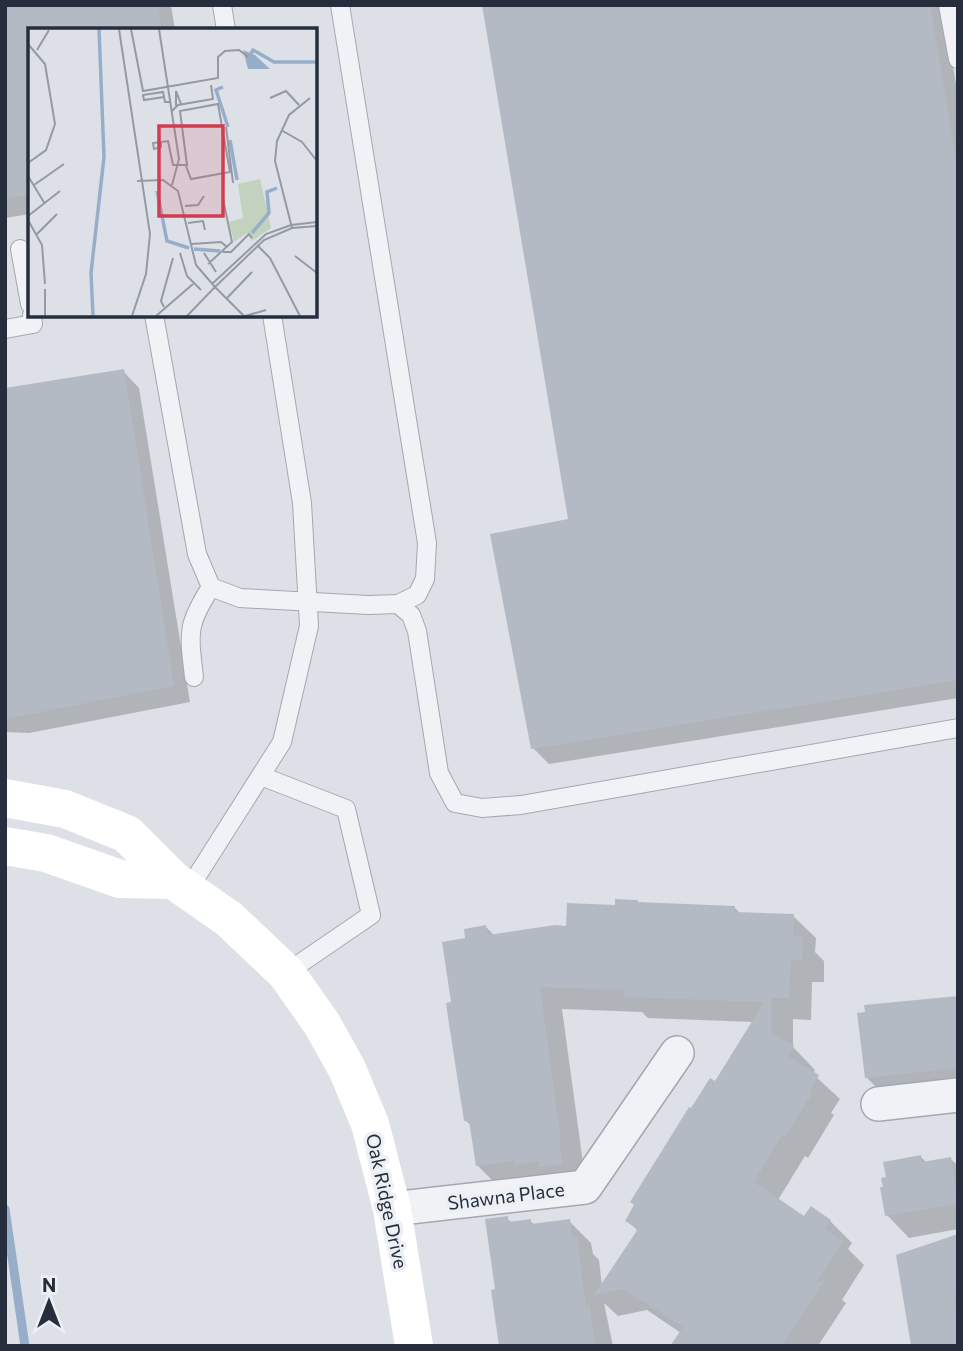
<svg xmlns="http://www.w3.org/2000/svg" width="963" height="1351" font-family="Commissioner,sans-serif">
<rect width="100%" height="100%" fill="#dde1e7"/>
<!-- shadow -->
<g fill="#0003">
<polygon points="5,5 171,5 175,30 30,30 30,214 5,218"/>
<polygon points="484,5 943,5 958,96 958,698 549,764 533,748 570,520"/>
<polygon points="123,371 139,388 190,702 29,733 5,732 5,390"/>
<polygon points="640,904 734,907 741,914 793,916 816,938 815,952 824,961 824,982 812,982 811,1020 793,1019 793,1047 815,1070 813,1074 840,1099 831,1113 834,1115 808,1158 805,1156 778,1200 805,1218 830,1221 852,1243 848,1249 864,1265 842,1300 846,1303 818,1346 679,1346 681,1333 647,1310 618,1316 604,1303 613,1346 501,1346 497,1291 507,1218 512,1223 530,1221 535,1225 569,1221 591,1243 593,1254 599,1260 602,1286 638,1231 627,1220 692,1111 715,1084 753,1022 648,1018 642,1012 562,1009 583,1163 580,1163 583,1186 500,1188 477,1165 472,1126 466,1121 453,1004 467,940 486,927 495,936 567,928 617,907"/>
<polygon points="958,997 958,1092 889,1100 866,1077"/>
<polygon points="921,1157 927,1163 951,1159 958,1166 958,1229 909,1238 887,1215"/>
<polygon points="958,1236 958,1346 913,1346"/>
</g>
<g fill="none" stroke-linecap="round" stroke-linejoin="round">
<!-- stream -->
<polyline stroke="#96aec9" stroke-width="9" points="5,1209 25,1346"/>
</g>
<!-- building -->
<g fill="#b4bac4">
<polygon points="5,5 158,5 162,30 30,30 30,195 5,199"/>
<polygon points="482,5 930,5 958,172 958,680 531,749 490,534 568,519"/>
<polygon points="124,369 174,686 5,719 5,388"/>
<polygon points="615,899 638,900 638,902 735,906 735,912 794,914 793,936 803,937 802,960 791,960 789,998 771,998 771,1032 794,1046 788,1056 819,1075 810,1090 813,1092 785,1137 782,1135 754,1182 804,1216 811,1206 831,1220 825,1229 843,1242 817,1282 825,1280 781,1346 670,1346 683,1327 624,1289 594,1295 638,1229 625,1221 634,1205 630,1202 689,1107 691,1108 710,1078 715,1081 764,1002 624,997 625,990 540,987 561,1141 559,1141 562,1164 539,1167 538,1161 515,1165 514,1161 476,1166 469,1121 464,1121 449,1024 446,1003 451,1002 442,942 465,938 464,929 486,925 488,935 555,925 566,926 567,903 615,905"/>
<polygon points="958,996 958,1068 865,1078 857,1013 865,1012 864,1005"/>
<polygon points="921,1155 922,1162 951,1157 958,1204 885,1216 880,1187 883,1187 881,1178 886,1177 883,1162"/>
<polygon points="508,1216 508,1222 531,1219 531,1224 570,1219 572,1237 577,1236 586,1307 589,1303 595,1346 499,1346 491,1290 495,1289 485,1219"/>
<polygon points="958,1234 958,1294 954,1295 958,1319 958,1346 911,1346 896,1255"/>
</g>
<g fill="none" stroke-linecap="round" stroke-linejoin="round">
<!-- service casing -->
<g stroke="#a2a8b1" stroke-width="20">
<g id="service">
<polyline points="222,5 226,30"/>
<polyline points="948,5 958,59"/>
<polyline points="20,249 30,304"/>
<polyline points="154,315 197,554 211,587 240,598 368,605 398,604 417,595 425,579 427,543 340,5"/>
<polyline points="5,329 33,324 32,315"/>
<polyline points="398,604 411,615 417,631 439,773 455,803 482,808 521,805 958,728"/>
<path d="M194,677C189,633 186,626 211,587"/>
<polyline points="261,776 346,809 371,915 286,973"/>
<polyline points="188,890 282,742 309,626 302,503 272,315"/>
</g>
</g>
<!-- minor casing -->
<g stroke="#a2a8b1" stroke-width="36">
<g id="minor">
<polyline points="878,1104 958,1095"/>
<polyline points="392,1209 585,1187 677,1053"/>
</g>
</g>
<!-- service -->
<use href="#service" stroke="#f0f2f6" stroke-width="18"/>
<!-- minor -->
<use href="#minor" stroke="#f0f2f6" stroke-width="33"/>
<!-- secondary -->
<g stroke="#fff" stroke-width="38">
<polyline points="5,798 65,809 127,834 173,880 229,919 286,973 322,1024 347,1069 370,1124 392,1209 414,1346"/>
<polyline points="5,846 46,853 120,879 173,880"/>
</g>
</g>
<g text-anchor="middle" stroke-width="7" stroke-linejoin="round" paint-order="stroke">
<!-- street labels -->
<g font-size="19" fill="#262e3e" stroke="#ecf0f5">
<text transform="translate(506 1196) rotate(-7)" y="7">Shawna Place</text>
<text transform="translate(387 1201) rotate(78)" y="7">Oak Ridge Drive</text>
</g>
</g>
<!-- overview -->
<g transform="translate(28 28)">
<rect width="289" height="289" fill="#dde1e7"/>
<path d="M232,151L243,200L224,213L219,205L206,214L201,194L215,190L210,156Z" fill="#c2d2be"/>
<path d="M215,22L227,27L242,41H220Z" fill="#96aec9"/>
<path fill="none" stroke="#96aec9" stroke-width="3.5" d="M222,27L225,22L246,34H289M195,59L188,62L200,99M202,112L209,152M129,163L139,213L161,220M224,205L241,185L239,164L249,160M166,221L192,223M65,288L63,245L76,129L71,1"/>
<path fill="none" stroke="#9499a3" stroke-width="2" d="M91,1L122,206L118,246L104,288M103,1L115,63L190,50V29L197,23L211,22L220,29M131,1L151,131L144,157M0,16L17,36L27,96L18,122L0,135M9,22L21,2M136,69L116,72L115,67L135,64L137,74H142M242,70L258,63L271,77M148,78V63L153,76M144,83L150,77L185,71L183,57M198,99L205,155M253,102L274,114L289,133M133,114V119L126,121L125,115L140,113L145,137H159L152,83L190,76L202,144L163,151L158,138M0,148L17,176M109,153L135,152L150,163L168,237L187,259L159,288M6,157L36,136M157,178L170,177L176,168M0,188L32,163M0,192L14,217L17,256M160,195L175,193L177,202M264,200L247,133L249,113L261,87L282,70M9,206L29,186M163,216L193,214L199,219M229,217L242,230L272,288M195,224H203L221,206L224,210M152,225L159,248L173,262M176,225L188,244M267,228L289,245M180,236L204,214L195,171M184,256L238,206L263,197L289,194M17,261V288M199,270L224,244M136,279L133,273L145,230M128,288L165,256M216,288L187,259L236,212L264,200L289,198M217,288L238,282"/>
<path fill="#d23c50" fill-opacity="0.15" stroke="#d23c50" stroke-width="3.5" d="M131,98H195V188H131Z"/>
<rect width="289" height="289" fill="none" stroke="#262e3e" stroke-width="3.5"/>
</g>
<!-- border -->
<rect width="963" height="1351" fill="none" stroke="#262e3e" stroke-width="14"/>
<!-- north arrow -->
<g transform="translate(49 1302)" stroke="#ecf0f5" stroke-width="5" paint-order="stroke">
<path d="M0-5L12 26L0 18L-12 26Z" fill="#262e3e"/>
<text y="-10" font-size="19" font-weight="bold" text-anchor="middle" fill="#262e3e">N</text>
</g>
</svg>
